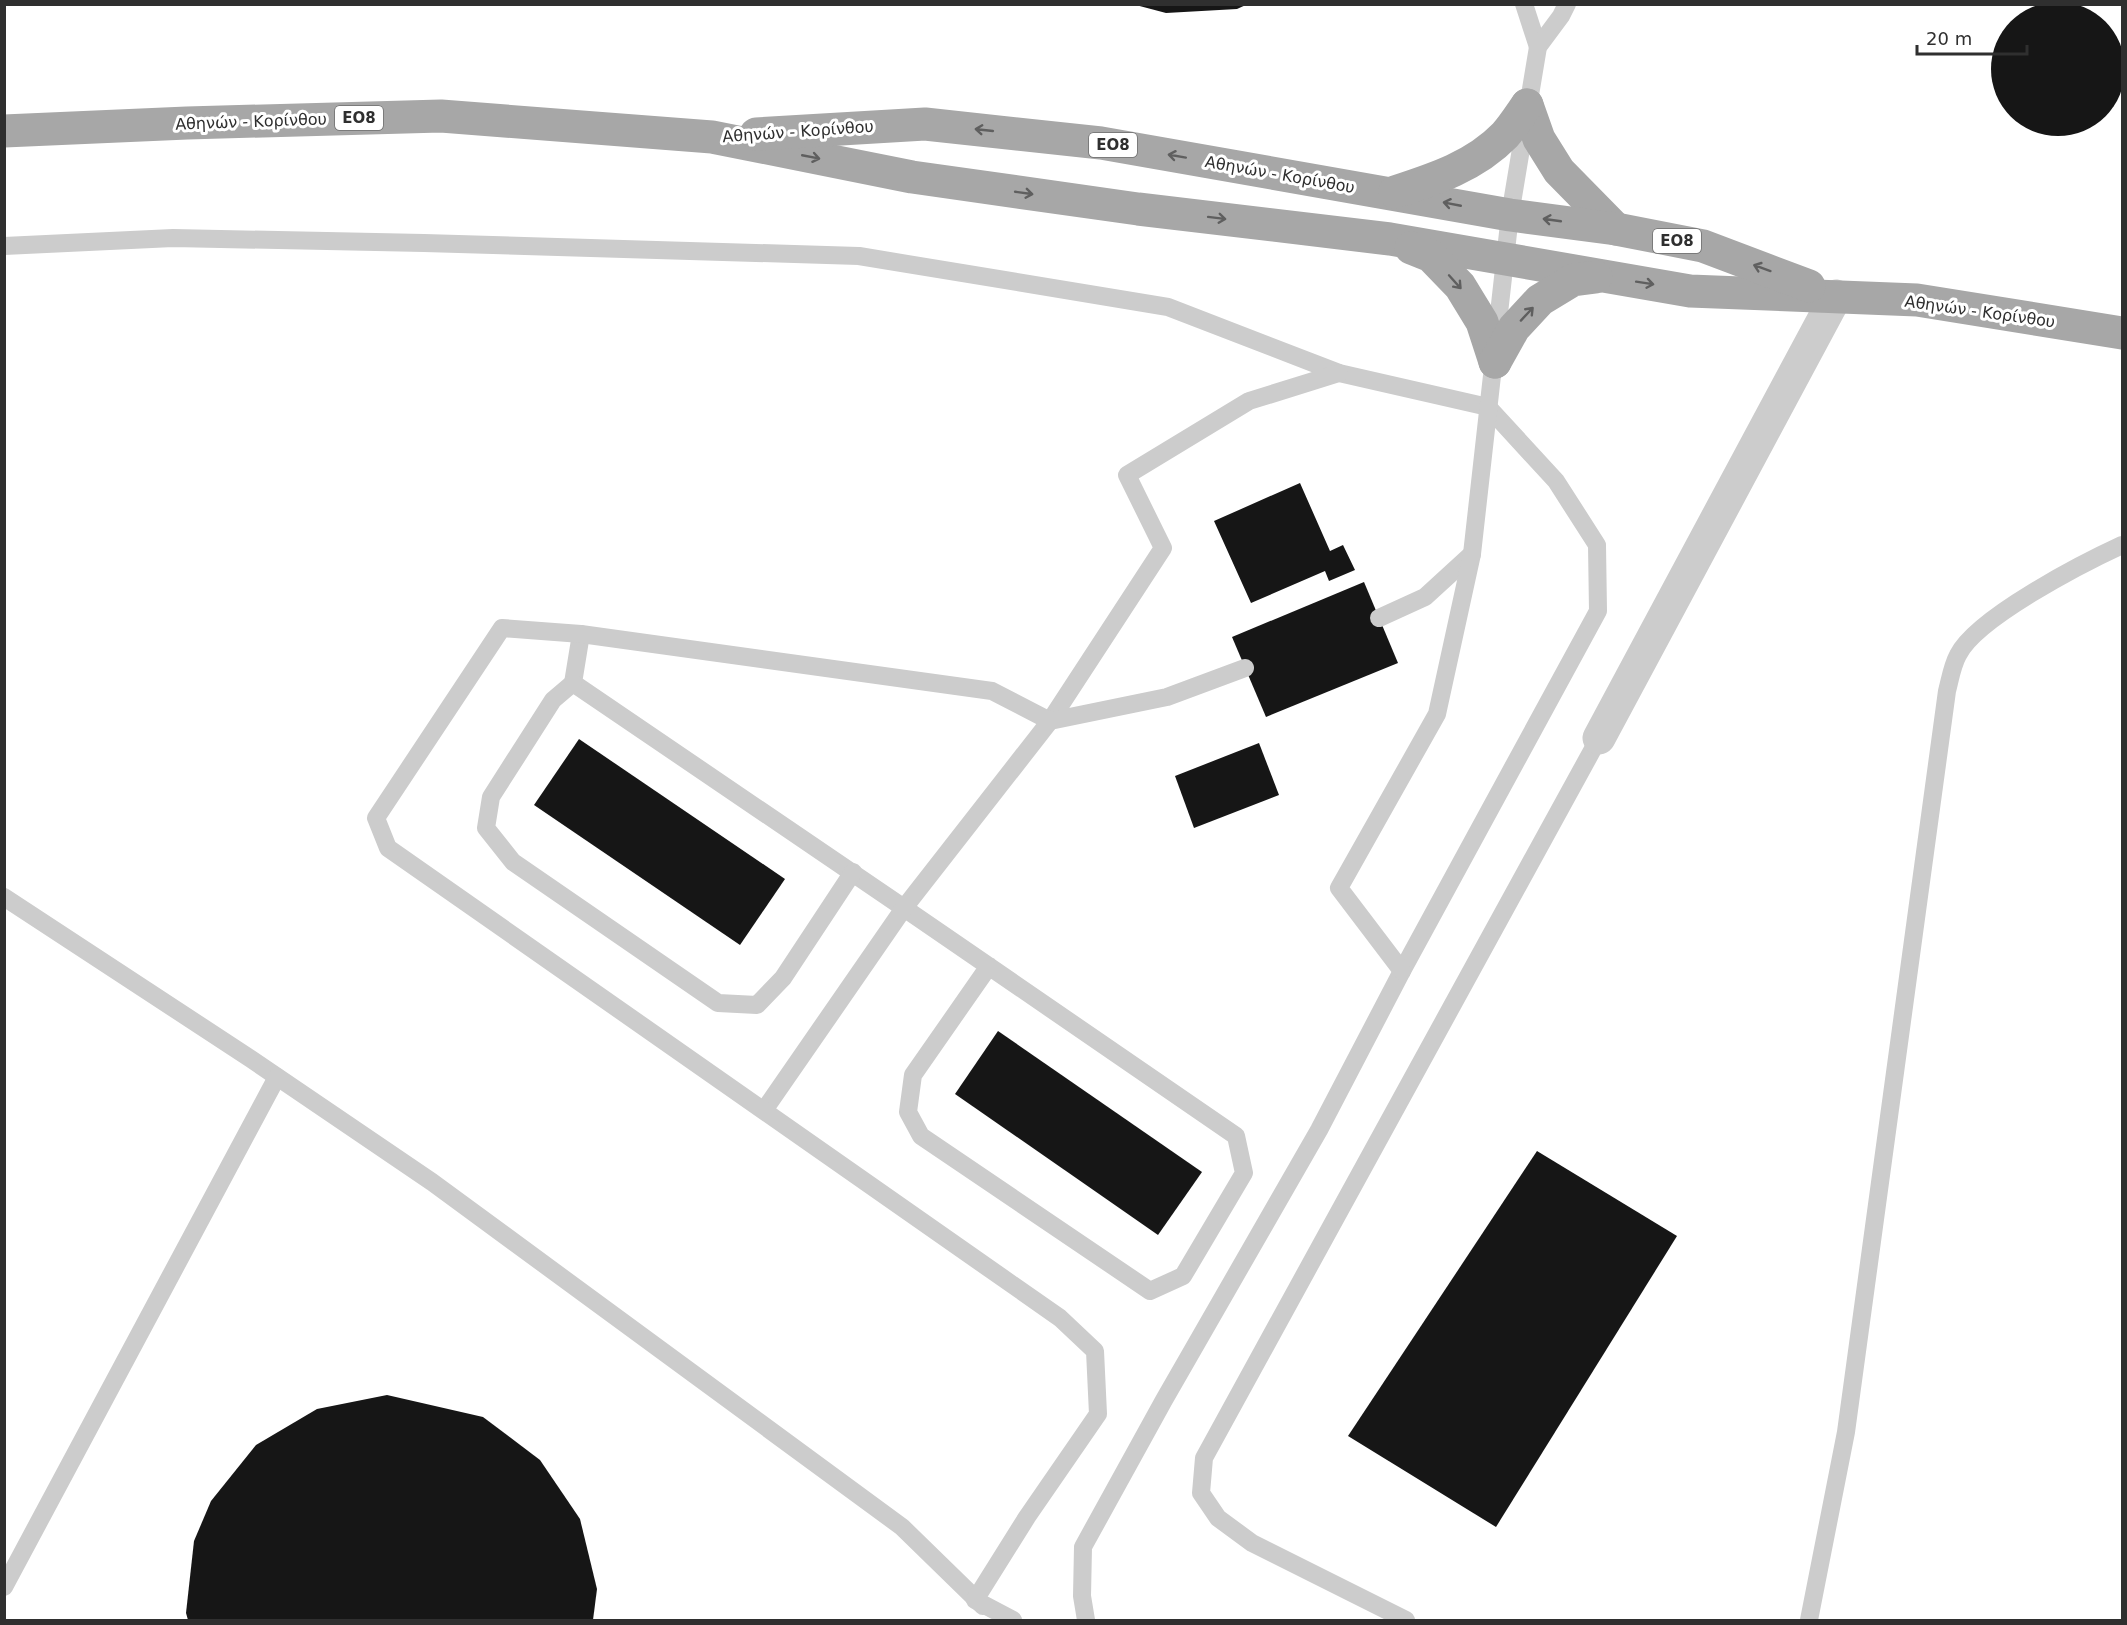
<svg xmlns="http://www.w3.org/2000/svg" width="2127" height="1625" font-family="'DejaVu Sans',sans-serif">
<rect width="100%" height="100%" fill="#fff"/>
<!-- building -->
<g fill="#161616">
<circle cx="2058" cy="69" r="67"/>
<polygon points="1132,4 1248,4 1237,9 1166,13"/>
<polygon points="1300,483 1330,551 1343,545 1355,570 1329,581 1325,571 1251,603 1214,521"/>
<polygon points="1364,582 1398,663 1266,717 1232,637"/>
<polygon points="579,739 785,879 740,945 534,805"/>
<polygon points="1259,743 1279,795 1194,828 1175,776"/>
<polygon points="998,1031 1202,1172 1158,1235 955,1094"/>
<polygon points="1537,1151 1677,1236 1496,1527 1348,1436"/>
<polygon points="387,1395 483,1417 540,1460 580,1519 597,1589 593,1620 188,1620 186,1613 194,1541 211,1501 256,1445 317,1409"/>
</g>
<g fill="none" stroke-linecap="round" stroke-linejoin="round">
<!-- lane -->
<g stroke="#ccc" stroke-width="18">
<polyline points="1524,4 1538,47"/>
<polyline points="4,246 173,238 424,243 859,256 1168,307 1339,373 1488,407 1556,481 1597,545 1598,611 1402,971 1319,1130 1164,1400 1083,1547 1082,1596 1086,1620"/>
<polyline points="1379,618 1425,597 1472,554"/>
<polyline points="581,634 573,683 904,908 1236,1136 1244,1173 1183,1276 1150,1291 921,1136 908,1112 913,1075 989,966"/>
<polyline points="573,683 553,700 491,797 486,828 513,862 718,1003 757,1005 783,978 853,872"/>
<polyline points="4,897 251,1059 432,1182 902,1527 983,1606"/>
<polyline points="1402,971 1339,888 1437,714 1472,554 1510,215 1538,47 1561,16 1567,4"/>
<polyline points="765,1109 904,908 1050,721 1163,548 1127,475 1249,401 1339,373"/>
<polyline points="4,1587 277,1077"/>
<polyline points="1013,1620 975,1600 1027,1517 1098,1414 1095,1351 1060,1318 388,848 376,818 502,628 581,634 992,691 1050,721 1167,697 1245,668"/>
<polyline points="1406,1620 1252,1543 1218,1518 1201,1493 1204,1458 1599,738"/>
<path d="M1809,1620L1846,1432L1947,691C1950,680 1952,666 1958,655C1976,618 2083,563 2122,545"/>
</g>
<!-- street -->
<polyline stroke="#ccc" stroke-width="33" points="1599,738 1836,296"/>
<!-- primary -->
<g stroke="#a7a7a7" stroke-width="33">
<polyline points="1527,105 1539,139 1559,171 1616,229"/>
<polyline points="4,131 187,123 441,116 712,137 912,177 1138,209 1390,239 1690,291 1917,300 2122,333"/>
<polyline points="756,134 925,124 1101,143 1510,215 1616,229 1703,246 1809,286"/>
<path d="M1395,192C1435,179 1475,166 1505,135C1513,126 1520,115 1527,105"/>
<polyline points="1411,248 1431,256 1460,286 1482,322 1495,362"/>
<polyline points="1495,362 1514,328 1540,300 1573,280 1596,277"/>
</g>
</g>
<!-- one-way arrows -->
<defs><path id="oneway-shaft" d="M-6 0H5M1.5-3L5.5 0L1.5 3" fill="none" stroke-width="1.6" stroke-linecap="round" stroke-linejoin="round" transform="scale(1.5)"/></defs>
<g stroke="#5f5f5f">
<use href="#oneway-shaft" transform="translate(984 130) rotate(-174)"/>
<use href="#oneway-shaft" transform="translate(1177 156) rotate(-170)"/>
<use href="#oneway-shaft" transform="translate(811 157) rotate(11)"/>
<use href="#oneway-shaft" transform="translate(1024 193) rotate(8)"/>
<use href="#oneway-shaft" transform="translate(1452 204) rotate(-169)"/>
<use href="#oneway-shaft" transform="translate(1217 218) rotate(7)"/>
<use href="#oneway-shaft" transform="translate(1552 220) rotate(-172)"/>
<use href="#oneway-shaft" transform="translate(1762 268) rotate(-160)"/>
<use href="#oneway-shaft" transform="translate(1455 282) rotate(48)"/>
<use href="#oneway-shaft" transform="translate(1645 283) rotate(9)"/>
<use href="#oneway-shaft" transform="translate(1527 314) rotate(-47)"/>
</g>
<g text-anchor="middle" stroke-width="6" stroke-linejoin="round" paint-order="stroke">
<!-- shield labels -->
<g fill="#fff" stroke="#6d6d6d" stroke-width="1.5">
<rect x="335" y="106" width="48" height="24" rx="4.5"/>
<rect x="1089" y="133" width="48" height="24" rx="4.5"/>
<rect x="1653" y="229" width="48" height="24" rx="4.5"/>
</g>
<g font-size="15" font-weight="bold" fill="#2f2f2f">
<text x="359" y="123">ΕΟ8</text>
<text x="1113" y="150">ΕΟ8</text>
<text x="1677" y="246">ΕΟ8</text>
</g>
<!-- street labels -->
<g font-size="16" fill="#2f2f2f" stroke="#fff">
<text transform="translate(251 121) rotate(-2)" y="6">Αθηνών - Κορίνθου</text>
<text transform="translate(798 131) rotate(-4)" y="6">Αθηνών - Κορίνθου</text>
<text transform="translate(1280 174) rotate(10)" y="6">Αθηνών - Κορίνθου</text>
<text transform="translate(1980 311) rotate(8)" y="6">Αθηνών - Κορίνθου</text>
</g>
</g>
<!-- border -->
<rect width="2127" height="1625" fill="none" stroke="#2f2f2f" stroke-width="12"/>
<!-- scale -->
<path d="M1917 45v9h110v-9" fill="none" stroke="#2f2f2f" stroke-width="3"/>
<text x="1926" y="45" font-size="18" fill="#2f2f2f" stroke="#ffffff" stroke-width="4.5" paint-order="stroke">20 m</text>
</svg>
